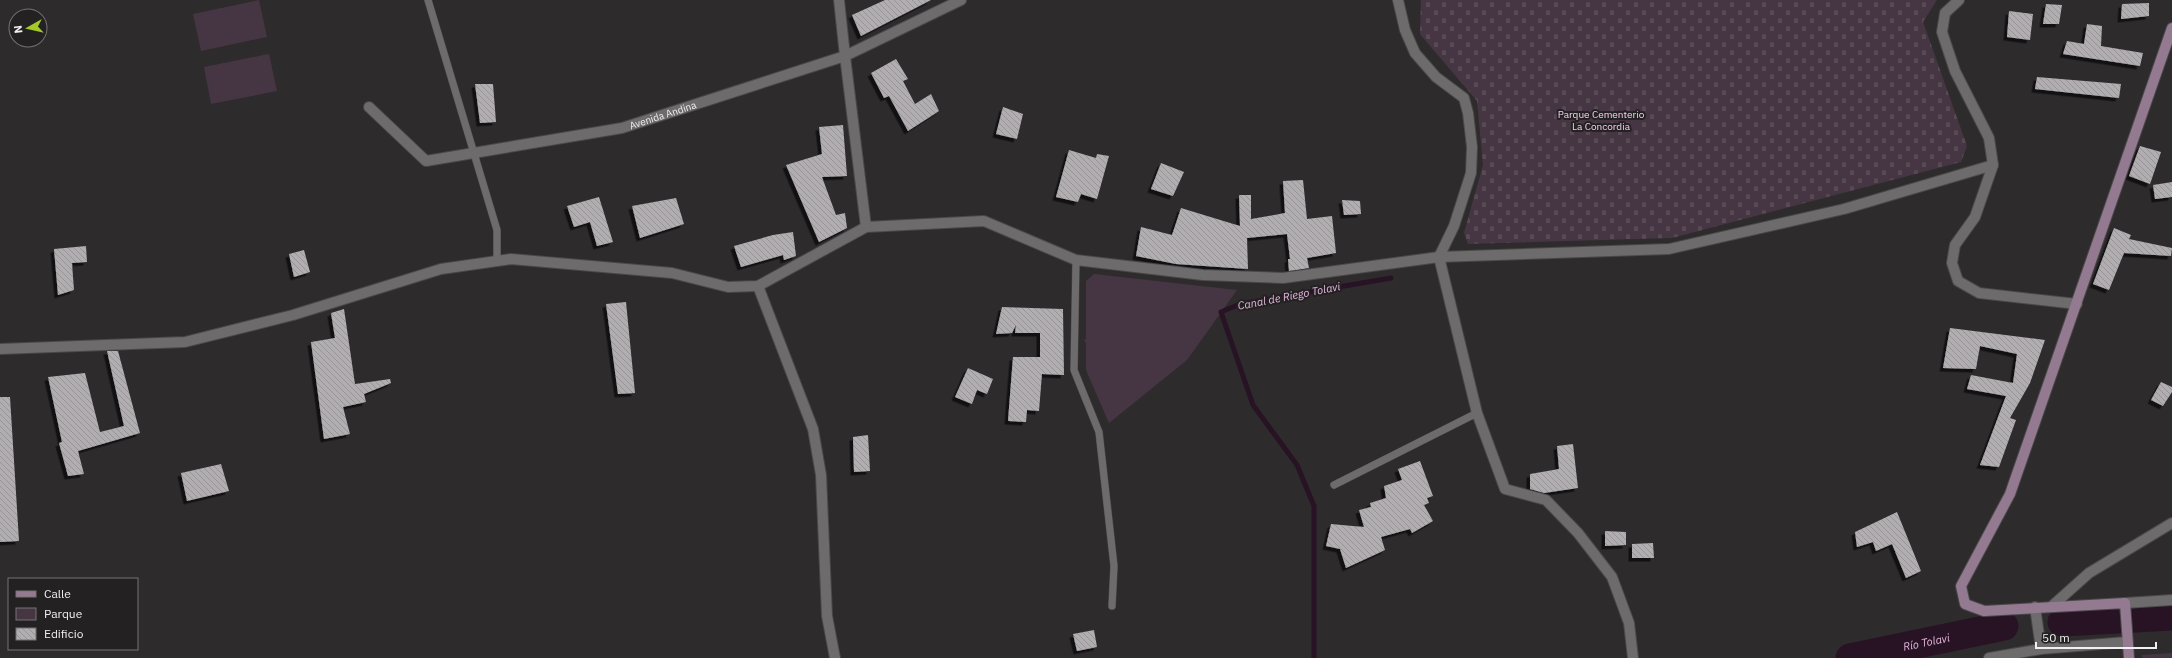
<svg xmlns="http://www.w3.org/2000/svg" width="2172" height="658" font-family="'IBM Plex Sans',sans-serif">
<defs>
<pattern id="cemetery-stones" width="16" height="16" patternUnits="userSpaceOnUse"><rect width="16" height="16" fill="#463643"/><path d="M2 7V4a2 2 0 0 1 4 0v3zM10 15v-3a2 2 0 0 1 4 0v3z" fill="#584a55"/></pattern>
<pattern id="building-back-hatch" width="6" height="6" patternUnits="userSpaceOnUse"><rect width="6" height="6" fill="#b1adb0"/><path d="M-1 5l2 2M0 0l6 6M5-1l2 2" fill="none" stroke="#979496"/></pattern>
<filter id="shadow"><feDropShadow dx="-3.5" dy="3.5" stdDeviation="0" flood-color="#0009"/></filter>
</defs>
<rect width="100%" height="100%" fill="#2e2b2d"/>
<!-- cemetery -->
<polygon fill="url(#cemetery-stones)" points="1421,0 1937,0 1923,22 1967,146 1961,162 1672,238 1468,244 1464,233 1483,165 1477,101 1420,34"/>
<!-- park -->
<g fill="#463643">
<polygon points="259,0 267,37 201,51 193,14"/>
<polygon points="269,54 277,91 211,104 204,67"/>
<polygon points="1094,274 1237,290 1187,360 1109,423 1086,370 1086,343 1084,340 1086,339 1086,281"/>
<polygon points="2172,653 2172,658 2142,658 2142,655"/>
</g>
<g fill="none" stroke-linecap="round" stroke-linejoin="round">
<!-- stream -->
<polyline stroke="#271324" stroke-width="5" points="1314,658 1314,506 1297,465 1253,405 1221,312 1240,304 1391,278"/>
<!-- river -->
<g stroke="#271324" stroke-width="29">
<polyline points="2062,622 2172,616"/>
<path id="s1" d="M1850,658L2004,626"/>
</g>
</g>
<!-- building -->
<g fill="url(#building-back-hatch)" filter="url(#shadow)">
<polygon points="885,0 931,0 861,36 852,15"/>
<polygon points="2149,3 2149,16 2121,19 2122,4"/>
<polygon points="2046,4 2062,5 2059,24 2043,24"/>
<polygon points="2009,11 2033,14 2030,40 2007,37"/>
<polygon points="2087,24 2102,26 2101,46 2143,53 2140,66 2063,54 2067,41 2084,44"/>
<polygon points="896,59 908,79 903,81 915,104 931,94 939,111 908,131 889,96 884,98 871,73"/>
<polygon points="2037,77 2121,84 2119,98 2035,89"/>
<polygon points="475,84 493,84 496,122 480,123"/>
<polygon points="1003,107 1023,114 1017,139 996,134"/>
<polygon points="843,125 847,176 822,177 836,215 845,213 847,228 819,242 786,165 822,154 819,127"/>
<polygon points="2140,146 2161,152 2150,184 2129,176"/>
<polygon points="1069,150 1096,158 1097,154 1109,156 1097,199 1081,194 1078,202 1056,197"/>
<polygon points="1161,163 1184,172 1173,196 1151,189"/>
<polygon points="1303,180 1307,219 1332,216 1336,253 1307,258 1309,268 1289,271 1288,259 1290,259 1287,234 1247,238 1248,269 1176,264 1136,256 1141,227 1172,235 1181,208 1240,226 1239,195 1251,195 1251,219 1285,213 1283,181"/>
<polygon points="2172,182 2172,197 2155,199 2153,185"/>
<polygon points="599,197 613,242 597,246 590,222 574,227 567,206"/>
<polygon points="676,198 684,224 640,238 632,206"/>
<polygon points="1342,200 1360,201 1361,214 1344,215"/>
<polygon points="2114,228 2131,235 2129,239 2172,248 2171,256 2124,253 2109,290 2093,284"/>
<polygon points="793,232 796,256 784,260 783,255 741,267 734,246 773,235"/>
<polygon points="86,246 87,262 72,263 74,290 58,295 54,249"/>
<polygon points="304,250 310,272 294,277 289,254"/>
<polygon points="626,302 635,393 618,394 606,304"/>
<polygon points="1002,307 1063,309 1064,375 1042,374 1039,411 1027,410 1026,422 1008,421 1013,357 1040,357 1040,333 1015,333 1016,325 1012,333 996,334"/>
<polygon points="344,309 355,384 390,379 391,383 364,394 366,402 343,407 350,434 324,439 311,342 335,338 331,313"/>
<polygon points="1950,328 2045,340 2030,383 2010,418 2016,420 1999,467 1980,465 2006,396 1967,389 1971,375 2013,383 2017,354 1980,346 1976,369 1943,368"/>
<polygon points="107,351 118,351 140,433 78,451 84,474 68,476 59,443 62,442 48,377 85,373 100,432 124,426"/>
<polygon points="968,368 993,379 987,394 977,390 972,404 955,397"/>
<polygon points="2161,382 2172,387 2172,392 2163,406 2151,400"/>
<polygon points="0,397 10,397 19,541 0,542"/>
<polygon points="868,435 870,471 854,472 853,437"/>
<polygon points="1573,444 1578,488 1544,493 1530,489 1530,474 1559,469 1557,446"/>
<polygon points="1420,461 1433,496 1427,498 1429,503 1424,505 1433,521 1412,533 1410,529 1381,537 1385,550 1346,568 1340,549 1326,546 1331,524 1364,527 1359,510 1371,507 1370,503 1386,498 1384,486 1402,480 1398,469"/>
<polygon points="221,464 229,491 187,501 181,473"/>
<polygon points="1897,512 1921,571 1906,578 1892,544 1876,551 1873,542 1857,547 1855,532"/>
<polygon points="1605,531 1626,532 1626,545 1605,546"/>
<polygon points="1653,543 1654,558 1632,558 1632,544"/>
<polygon points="1094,630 1097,647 1077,651 1073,634"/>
</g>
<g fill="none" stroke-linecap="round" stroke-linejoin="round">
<!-- service casing -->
<g stroke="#4b484a" stroke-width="8">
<g id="service">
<polyline points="428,0 497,230 497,261"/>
<polyline points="1076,260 1074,370 1099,432 1114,566 1112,606"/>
<polyline points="1334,485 1477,413"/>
</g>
</g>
<!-- minor casing -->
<g stroke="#4b484a" stroke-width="12">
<g id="minor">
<polyline points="1398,0 1405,30 1415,53 1436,77 1464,98 1468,113 1472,147 1471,173 1454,226 1439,257 1477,413 1505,489 1546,500 1578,533 1612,577 1629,623 1633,658"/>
<polyline points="1959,0 1945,13 1942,32 1955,71 1989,138 1993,165 1975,217 1955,245 1952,263 1958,281 1979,293 2077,304"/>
<path id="s2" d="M369,107L426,161L622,128L845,56L839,0"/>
<polyline points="866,227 984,221 1076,260 1203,275 1283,278 1439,257 1669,249 1844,209 1993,165"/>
<polyline points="758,286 813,429 821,475 827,616 835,658"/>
<polyline points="2125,603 2172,600"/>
<polyline points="2035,607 2041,649"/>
<polyline points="2051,607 2089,573 2172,523"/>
<polyline points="1989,658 2041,649 2127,642"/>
</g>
</g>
<!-- tertiary casing -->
<g stroke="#4b484a" stroke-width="12">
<polyline id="tertiary" points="0,349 185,342 293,315 441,269 511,259 672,273 728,287 758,286 866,227 845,56 961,0"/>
</g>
<!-- secondary casing -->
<g stroke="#4b484a" stroke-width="12">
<polyline id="secondary" points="2129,658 2125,603 1984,611 1965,604 1961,586 2010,494 2172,28"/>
</g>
<!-- service -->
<use href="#service" stroke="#6e6b6d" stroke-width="7"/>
<!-- minor -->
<use href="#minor" stroke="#6e6b6d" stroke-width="10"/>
<!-- tertiary -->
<use href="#tertiary" stroke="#6e6b6d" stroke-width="10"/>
<!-- secondary -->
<use href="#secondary" stroke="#947a90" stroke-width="10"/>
</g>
<g text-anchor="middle" stroke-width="4" stroke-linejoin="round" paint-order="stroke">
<!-- park labels -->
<g font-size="10" fill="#fecdf5" stroke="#242123">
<text x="1601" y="118">Parque Cementerio<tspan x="1601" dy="12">La Concordia</tspan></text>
</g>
<!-- street labels -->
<g font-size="10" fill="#f1eff0" stroke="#242123">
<text dy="4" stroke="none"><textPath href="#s2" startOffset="320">Avenida Andina</textPath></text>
</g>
<!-- water labels -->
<g font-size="11" font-style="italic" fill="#e8b8df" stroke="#242123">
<text transform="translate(1289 296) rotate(-11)" y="4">Canal de Riego Tolavi</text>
<text dy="4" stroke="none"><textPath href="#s1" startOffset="78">Río Tolavi</textPath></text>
</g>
</g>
<!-- legend -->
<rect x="8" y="578" width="130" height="72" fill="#242123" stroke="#767375"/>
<rect x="16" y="591" width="20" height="6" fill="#947a90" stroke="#767375"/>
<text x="44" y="598" font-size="12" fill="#f1eff0">Calle</text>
<rect x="16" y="608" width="20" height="12" fill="#463643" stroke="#767375"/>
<text x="44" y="618" font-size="12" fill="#f1eff0">Parque</text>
<rect x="16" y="628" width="20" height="12" fill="url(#building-back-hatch)" stroke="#767375"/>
<text x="44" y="638" font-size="12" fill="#f1eff0">Edificio</text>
<!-- north arrow -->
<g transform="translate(28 28) rotate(262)"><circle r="19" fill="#242123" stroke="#767375"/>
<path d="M0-3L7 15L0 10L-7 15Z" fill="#a4c825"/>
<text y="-6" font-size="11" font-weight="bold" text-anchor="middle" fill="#f1eff0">N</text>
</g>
<!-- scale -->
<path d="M2036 642v6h120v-6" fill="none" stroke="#f1eff0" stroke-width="2"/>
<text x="2042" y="642" font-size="12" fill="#f1eff0" stroke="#242123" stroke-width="3" paint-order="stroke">50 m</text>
</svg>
